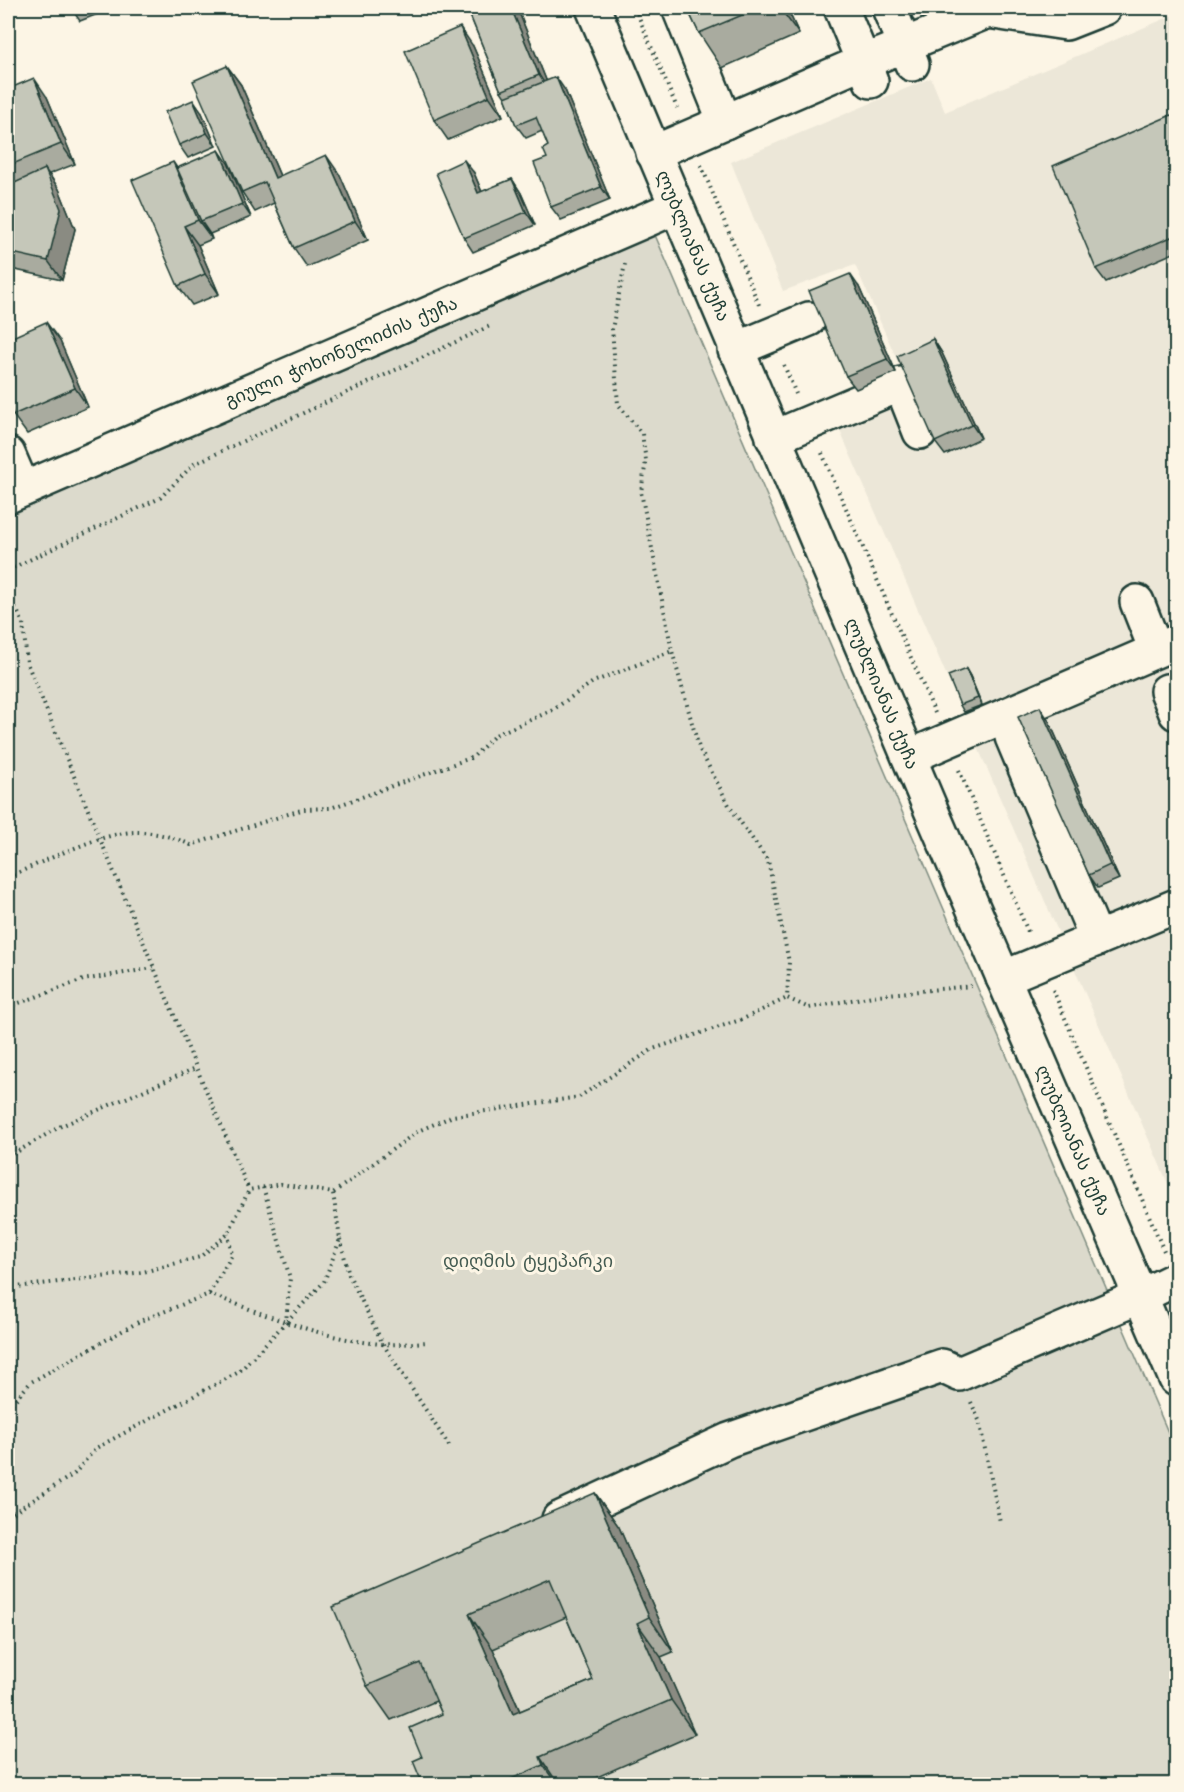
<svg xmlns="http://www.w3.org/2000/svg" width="1184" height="1792" font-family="Kalam,'Noto Sans Georgian',sans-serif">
<rect width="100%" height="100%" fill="#fcf5e5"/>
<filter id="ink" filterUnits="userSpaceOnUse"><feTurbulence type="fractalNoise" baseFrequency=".0167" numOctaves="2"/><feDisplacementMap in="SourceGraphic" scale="12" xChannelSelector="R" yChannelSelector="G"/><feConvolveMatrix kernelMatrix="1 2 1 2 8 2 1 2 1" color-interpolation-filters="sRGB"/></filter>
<g filter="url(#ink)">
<!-- built -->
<polygon fill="#ece7d8" points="1176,14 1176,1202 827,401 902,371 855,265 783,291 731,162 931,78 945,112"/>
<!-- green -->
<polygon fill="#dcdacc" stroke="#7e8c80" stroke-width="1.5" points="655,235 1176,1451 1176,1784 8,1784 8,515"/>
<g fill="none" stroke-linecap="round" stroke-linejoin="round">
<!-- minor casing -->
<g stroke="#1f3d34" stroke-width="38">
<g id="minor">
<path id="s1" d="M593,8L934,817L1176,1379"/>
<polyline points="679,8 725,122"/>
<polyline points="841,8 871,81"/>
<polyline points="889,8 912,64"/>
<polyline points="653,153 863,62 988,11 1066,23 1104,8"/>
<polyline points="735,350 809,319"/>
<polyline points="773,438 901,384 920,432"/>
<polyline points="8,454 23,489"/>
<path id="s2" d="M8,496L676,207"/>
<polyline points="1137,602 1156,650"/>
<polyline points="1167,691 1176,713"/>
<polyline points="1012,737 1097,939"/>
<polyline points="909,757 1176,642"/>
<polyline points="1003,978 1176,906"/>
<polyline points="559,1519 729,1440 942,1366 959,1374 1141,1296 1176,1279"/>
</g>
</g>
<!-- path -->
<g stroke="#1f3d34" stroke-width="4" stroke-dasharray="1.5 4.5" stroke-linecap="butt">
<polyline points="635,8 677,108"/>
<polyline points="701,165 759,305"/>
<polyline points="625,264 612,329 618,404 642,434 646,461 641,492 672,651 699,748 730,807 768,861 789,962 787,998 809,1008 878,995 971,986"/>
<polyline points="784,365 796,394"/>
<polyline points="822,453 935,713"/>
<polyline points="8,570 160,498 194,464 492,325"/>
<path d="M8,591L23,623L27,663C100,839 173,1015 249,1190"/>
<polyline points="959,770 1029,934"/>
<path d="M8,877C41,863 102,832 136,832C155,832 174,837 191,845L304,809L331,808L473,757L495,735L551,711L593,682L672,651"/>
<polyline points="1053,990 1164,1251"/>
<polyline points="8,1007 83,980 153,968"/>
<polyline points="8,1157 61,1126 196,1068"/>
<polyline points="340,1239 349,1275 383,1344 451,1449"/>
<polyline points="8,1288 143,1272 200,1257 228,1234 249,1190 281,1184 333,1193 418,1131 453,1116 579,1097 653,1049 743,1019 787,998"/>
<path d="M209,1294C264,1314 322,1339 381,1344C396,1345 412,1343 427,1342"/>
<polyline points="287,1321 324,1282 340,1239 333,1193"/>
<polyline points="971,1402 979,1420 1000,1522"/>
<polyline points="8,1408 31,1382 140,1321 209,1294 232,1255 228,1234"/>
<polyline points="8,1516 74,1474 96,1448 239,1372 286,1322 290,1278 263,1187"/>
</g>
<!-- minor -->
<use href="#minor" stroke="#fcf5e5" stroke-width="33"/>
</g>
<!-- wall -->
<g fill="#a9ab9f" stroke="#1f3d34" stroke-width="1.5" fill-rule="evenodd">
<polygon points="71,8 113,8 80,21"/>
<polygon points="467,8 526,8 518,11 518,10 546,80 565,90 610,200 561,220 551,207 547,158 548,146 542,131 526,138 516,125 505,97 501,91"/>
<polygon points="687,8 787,8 799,34 722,68 699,33"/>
<polygon points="473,46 503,116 448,140 434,120"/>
<polygon points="227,66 241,85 280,176 340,175 368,240 307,267 294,248 274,203 255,212 242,192"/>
<polygon points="8,89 47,97 75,164 49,174 59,189 75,229 62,280 11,269 8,265 8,186 10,185 8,181"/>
<polygon points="202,113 216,146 188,158 179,145"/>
<polygon points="1176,113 1176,252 1106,282 1096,269"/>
<polygon points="228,163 251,217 210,234 212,239 198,245 219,294 192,305 178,286 177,168"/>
<polygon points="474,173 482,192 512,179 521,193 535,225 473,252 464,238"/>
<polygon points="859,287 896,372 856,389 846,376"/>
<polygon points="933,339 942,353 981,438 945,455 935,442"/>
<polygon points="60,341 88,407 27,434 13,415"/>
<polygon points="966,669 970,676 982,705 964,712 960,705"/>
<polygon points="1049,721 1119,879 1098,888 1089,875"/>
<path d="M595,1493L619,1527L673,1652L661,1657L695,1734L579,1785H423L422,1757L442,1714L436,1701L391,1720L367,1686ZM566,1617L593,1680L520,1711L493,1649Z"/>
</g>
<!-- shaded-wall -->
<g fill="#8a8b82" stroke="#1f3d34" stroke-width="1.5">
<polygon points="511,8 516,8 518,10 552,95 539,75"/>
<polygon points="780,8 787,8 799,34"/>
<polygon points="460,27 473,46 503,116 489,96"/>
<polygon points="227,66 241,85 289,197 275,178"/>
<polygon points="556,77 565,90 610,200 601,187"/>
<polygon points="34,78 47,97 75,164 61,144"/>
<polygon points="193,100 202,113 216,146 207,133"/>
<polygon points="219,150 228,163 251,217 242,204"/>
<polygon points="326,155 340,175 368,240 355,221"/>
<polygon points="464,160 474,173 488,207 478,193"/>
<polygon points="173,162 186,181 201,221 210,234 212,239 198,220"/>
<polygon points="45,169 59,189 75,229 62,280 48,261"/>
<polygon points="512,179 521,193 535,225 526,212"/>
<polygon points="184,226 198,245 219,294 205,274"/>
<polygon points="850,274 859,287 896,372 887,359"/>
<polygon points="46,322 60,341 88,407 75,388"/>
<polygon points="933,339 942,353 981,438 972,425"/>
<polygon points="966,669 970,676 982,705 978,698"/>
<polygon points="1040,707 1049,721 1119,879 1110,865"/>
<polygon points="595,1493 619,1527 673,1652 649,1617"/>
<polygon points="469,1614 493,1649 536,1749 513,1714"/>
<polygon points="637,1623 661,1657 695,1734 671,1700"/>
<polygon points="540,1757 559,1785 557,1785 543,1765"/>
</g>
<!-- building -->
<g fill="#c5c7b9" stroke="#1f3d34" stroke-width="1.5" fill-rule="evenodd">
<polygon points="467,8 511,8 539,75 501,91"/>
<polygon points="687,8 759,8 699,33"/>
<polygon points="460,27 489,96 434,120 405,51"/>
<polygon points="227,66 275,178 326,155 355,221 294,248 265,182 242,192 193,81"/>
<polygon points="556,77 601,187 551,207 534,163 547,158 543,149 548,146 536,117 516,125 505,97"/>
<polygon points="34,78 61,144 8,166 8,89"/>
<polygon points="193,100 207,133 179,145 165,112"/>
<polygon points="1176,113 1176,235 1096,269 1053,166"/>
<polygon points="219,150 242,204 201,221 177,168"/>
<polygon points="464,160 478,193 512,179 526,212 464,238 436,173"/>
<polygon points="173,162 198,220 184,226 205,274 178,286 132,180"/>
<polygon points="45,169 61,209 48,261 8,252 8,186"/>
<polygon points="850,274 887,359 846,376 809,291"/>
<polygon points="46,322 75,388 13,415 8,401 8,339"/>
<polygon points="933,339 972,425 935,442 897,356"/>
<polygon points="966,669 978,698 960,705 948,676"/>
<polygon points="1040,707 1110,865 1089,875 1018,717"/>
<path d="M595,1493L649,1617L637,1623L671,1700L540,1757L543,1765L498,1785H423L413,1761L422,1757L410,1728L442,1714L420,1663L367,1686L333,1607ZM550,1579L593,1680L513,1714L469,1614Z"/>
</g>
</g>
<g text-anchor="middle" stroke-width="6" stroke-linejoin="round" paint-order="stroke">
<!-- street labels -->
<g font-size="18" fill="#1f3d34" stroke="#fcf5e5">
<text dy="6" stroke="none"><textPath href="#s1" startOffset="258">ლუბლიანას ქუჩა</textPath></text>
<text dy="6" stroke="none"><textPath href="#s2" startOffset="363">გიული ჭოხონელიძის ქუჩა</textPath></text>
<text dy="6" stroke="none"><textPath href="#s1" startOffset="744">ლუბლიანას ქუჩა</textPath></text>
<text dy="6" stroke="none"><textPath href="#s1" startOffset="1230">ლუბლიანას ქუჩა</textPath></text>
</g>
<!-- park labels -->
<g font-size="18" fill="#455c52" stroke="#fcf5e5">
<text x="528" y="1267">დიღმის ტყეპარკი</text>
</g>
</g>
<!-- margin -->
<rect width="1184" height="1792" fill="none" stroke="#fcf5e5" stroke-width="30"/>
<rect x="15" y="15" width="1154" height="1762" fill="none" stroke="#1f3d34" stroke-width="2" filter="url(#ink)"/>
</svg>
